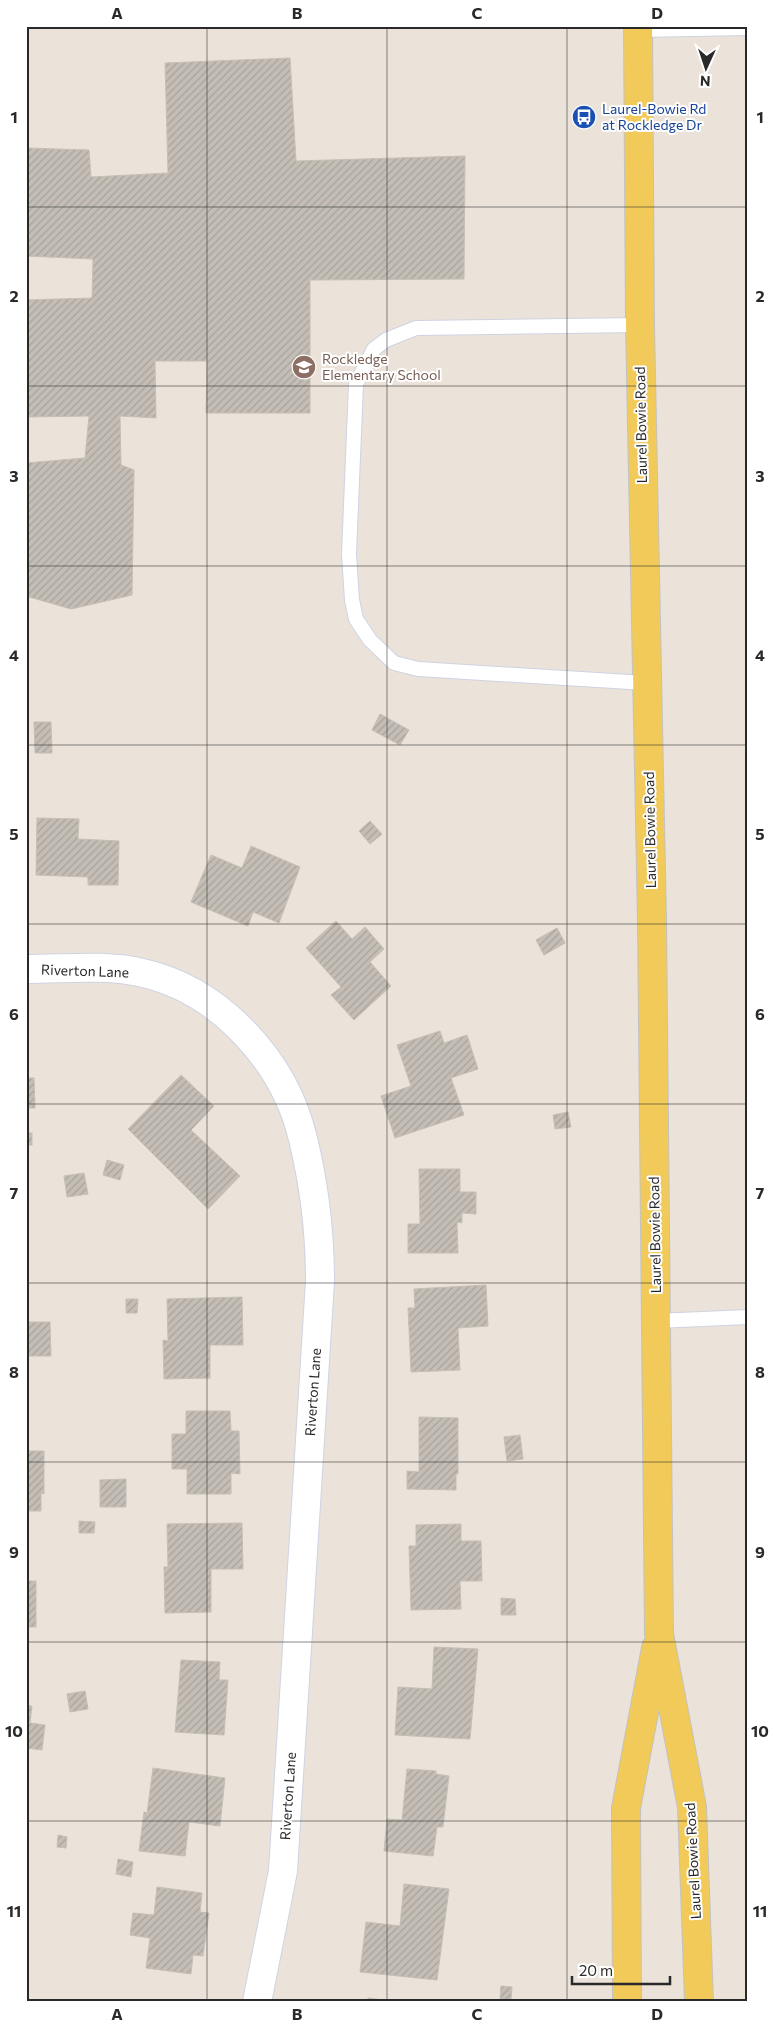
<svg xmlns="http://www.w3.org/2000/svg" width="774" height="2028" font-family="Commissioner,sans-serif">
<defs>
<pattern id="building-hatch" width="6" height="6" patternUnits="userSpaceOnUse" patternTransform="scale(1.25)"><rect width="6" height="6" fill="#c4beb6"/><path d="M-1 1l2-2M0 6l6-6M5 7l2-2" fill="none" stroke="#a8a39c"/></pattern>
</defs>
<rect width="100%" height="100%" fill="#ebe3da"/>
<!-- building -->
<g fill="url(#building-hatch)" stroke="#c6bfb4">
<polygon points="290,58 296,161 465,156 464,279 310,280 310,413 206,413 207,361 155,361 156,418 120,416 121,465 134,470 132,595 71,609 26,596 26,463 85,458 89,416 26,417 26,300 92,298 93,259 26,256 26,148 89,150 91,177 168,173 165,63"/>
<polygon points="380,714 409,730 400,745 372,730"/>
<polygon points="34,722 51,722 52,753 35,753"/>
<polygon points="37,818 79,819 78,839 119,841 118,885 88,885 88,877 36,875"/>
<polygon points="370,821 382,834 370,844 359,831"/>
<polygon points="251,846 300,867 279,923 253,912 248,926 191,902 211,855 242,868"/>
<polygon points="336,921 352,939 365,927 384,949 370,962 391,986 354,1020 331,995 341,987 306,948"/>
<polygon points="557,928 565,943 544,955 536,940"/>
<polygon points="440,1031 444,1043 467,1035 478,1069 451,1078 464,1115 395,1138 381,1096 411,1086 397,1045"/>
<polygon points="181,1075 214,1106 191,1130 240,1176 208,1209 128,1129"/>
<polygon points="26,1078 34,1078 35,1108 26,1108"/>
<polygon points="568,1112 571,1127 555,1129 553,1115"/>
<rect x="26" y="1133" width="6" height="12"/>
<polygon points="107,1160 124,1165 120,1180 103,1175"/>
<polygon points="419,1169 460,1169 460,1192 476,1192 476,1214 462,1213 462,1223 457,1222 458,1253 408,1253 408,1224 420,1224"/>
<polygon points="84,1173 88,1194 67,1197 64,1176"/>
<polygon points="486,1285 488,1326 458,1328 460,1370 411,1372 408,1308 415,1308 414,1289"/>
<polygon points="242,1297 243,1345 210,1345 210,1378 164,1379 163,1340 168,1341 167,1299"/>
<polygon points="126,1299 138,1299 137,1313 126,1313"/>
<polygon points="26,1322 50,1322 51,1356 26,1356"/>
<polygon points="186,1411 230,1411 231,1431 239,1431 240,1474 231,1473 231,1494 187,1494 187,1469 172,1469 172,1434 186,1434"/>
<polygon points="419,1417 458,1418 458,1474 456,1474 456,1490 407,1489 407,1471 419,1472"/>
<polygon points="520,1435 523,1459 507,1461 504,1437"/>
<polygon points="26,1451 44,1451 44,1494 41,1493 41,1511 26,1511"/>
<polygon points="126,1479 126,1507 100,1507 100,1480"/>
<polygon points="79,1521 95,1522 94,1533 79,1533"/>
<polygon points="242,1523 243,1569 211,1569 211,1612 165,1613 164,1567 168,1567 167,1524"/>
<polygon points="461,1524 461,1541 481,1541 482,1581 460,1581 461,1609 411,1610 409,1546 416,1546 416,1525"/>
<rect x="26" y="1581" width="10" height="46"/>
<polygon points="501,1598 515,1599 516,1615 501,1615"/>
<polygon points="434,1647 478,1649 470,1739 395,1735 398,1687 432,1689"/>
<polygon points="181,1660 220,1662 219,1680 228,1680 224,1735 175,1732"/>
<polygon points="85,1691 88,1709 70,1712 67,1694"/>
<polygon points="26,1705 32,1706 30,1723 45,1725 42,1750 26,1748"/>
<polygon points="153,1768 225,1778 220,1826 189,1822 185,1856 139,1851 144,1812 147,1813"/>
<polygon points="407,1769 436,1771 436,1774 449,1776 443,1827 437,1827 433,1856 384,1851 387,1819 402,1820"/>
<polygon points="58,1835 67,1837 66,1848 57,1847"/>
<polygon points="118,1859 133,1862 131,1877 116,1874"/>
<polygon points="404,1884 449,1889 437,1980 360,1972 366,1922 400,1926"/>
<polygon points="157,1887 202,1893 200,1912 209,1913 203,1956 193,1955 191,1974 146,1968 150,1938 130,1935 133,1913 154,1915"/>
<polygon points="501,1986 512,1987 511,2000 500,1999"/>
<polygon points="368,1998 399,2002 368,2002"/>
</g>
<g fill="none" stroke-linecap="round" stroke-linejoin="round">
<!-- lane casing -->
<g stroke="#cfd3e2" stroke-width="16">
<g id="lane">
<polyline points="638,30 748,28"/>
<polyline points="640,325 416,328 386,340 374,349 356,384 349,554 352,600 356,619 370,640 394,663 418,669 646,683"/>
<polyline points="656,1321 748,1317"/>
</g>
</g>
<!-- street casing -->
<g stroke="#cfd3e2" stroke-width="30">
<path id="street" d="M26,969C64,969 106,964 143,973C221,991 285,1062 303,1139C314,1184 320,1235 320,1281L283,1871L257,2002"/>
</g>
<!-- primary casing -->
<g stroke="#c3c3c3" stroke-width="30">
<g id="primary">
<polyline points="638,26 640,325 652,921 659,1634 692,1807 699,2002"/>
<polyline points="627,2002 626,1808 656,1648"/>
</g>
</g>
<!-- lane -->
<use href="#lane" stroke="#fff" stroke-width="14"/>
<!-- street -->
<use href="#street" stroke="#fff" stroke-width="28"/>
<!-- primary -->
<use href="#primary" stroke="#f1ca59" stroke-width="28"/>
</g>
<!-- grid -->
<path fill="none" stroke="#292929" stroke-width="1" stroke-opacity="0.55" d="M207,26V2002M387,26V2002M567,26V2002M26,207H748M26,386H748M26,566H748M26,745H748M26,924H748M26,1104H748M26,1283H748M26,1462H748M26,1642H748M26,1821H748"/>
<!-- icons -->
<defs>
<g id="bus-disc" transform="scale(1.25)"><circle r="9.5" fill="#1a4fb4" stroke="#fff"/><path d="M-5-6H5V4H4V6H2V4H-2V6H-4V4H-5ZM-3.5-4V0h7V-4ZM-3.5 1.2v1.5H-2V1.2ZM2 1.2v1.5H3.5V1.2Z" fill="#fff"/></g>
<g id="school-disc" transform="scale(1.25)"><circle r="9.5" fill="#8d6e63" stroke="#fff"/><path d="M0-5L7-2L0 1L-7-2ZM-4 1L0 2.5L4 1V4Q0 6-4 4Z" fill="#fff"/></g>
</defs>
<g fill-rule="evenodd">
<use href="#bus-disc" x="584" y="117"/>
<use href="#school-disc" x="304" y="367"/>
</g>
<g text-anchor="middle" stroke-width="4" stroke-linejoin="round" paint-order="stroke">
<!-- transit labels -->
<g font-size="14" fill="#164399" stroke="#fff" text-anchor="start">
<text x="602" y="114">Laurel-Bowie Rd<tspan x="602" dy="16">at Rockledge Dr</tspan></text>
</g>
<!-- education labels -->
<g font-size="14" fill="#785e54" stroke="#fff" text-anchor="start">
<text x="322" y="364">Rockledge<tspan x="322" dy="16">Elementary School</tspan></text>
</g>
<!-- street labels -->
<g font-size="14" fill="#292929" stroke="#fff">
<text transform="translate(641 425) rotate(-91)" y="5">Laurel Bowie Road</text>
<text transform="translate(650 830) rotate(-91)" y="5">Laurel Bowie Road</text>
<text transform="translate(85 971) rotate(2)" y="5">Riverton Lane</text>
<text transform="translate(655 1235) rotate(-91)" y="5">Laurel Bowie Road</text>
<text transform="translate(313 1392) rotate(-86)" y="5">Riverton Lane</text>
<text transform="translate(288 1796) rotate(-86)" y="5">Riverton Lane</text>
<text transform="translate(693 1861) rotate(-93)" y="5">Laurel Bowie Road</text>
</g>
</g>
<!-- border -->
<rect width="774" height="2028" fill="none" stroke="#ffffff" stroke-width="55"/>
<!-- north arrow -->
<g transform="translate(706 68) rotate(183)" stroke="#ffffff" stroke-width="4" paint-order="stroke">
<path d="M0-4L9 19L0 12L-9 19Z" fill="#292929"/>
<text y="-8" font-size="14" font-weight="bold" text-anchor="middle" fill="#292929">N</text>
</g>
<!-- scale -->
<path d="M572 1976v8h98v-8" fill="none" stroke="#292929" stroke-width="2.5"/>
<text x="579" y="1976" font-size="15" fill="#292929" stroke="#ffffff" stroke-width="4" paint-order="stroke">20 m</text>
<rect x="28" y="28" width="718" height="1972" fill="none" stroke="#292929" stroke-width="2"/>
<g font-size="16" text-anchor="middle" font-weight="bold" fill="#292929">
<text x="117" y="19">A</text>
<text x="297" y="19">B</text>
<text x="477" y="19">C</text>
<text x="657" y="19">D</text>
<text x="14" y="123">1</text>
<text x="760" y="123">1</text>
<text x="14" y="302">2</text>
<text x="760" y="302">2</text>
<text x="14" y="482">3</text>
<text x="760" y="482">3</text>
<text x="14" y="661">4</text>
<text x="760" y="661">4</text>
<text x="14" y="840">5</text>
<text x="760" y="840">5</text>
<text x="14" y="1020">6</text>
<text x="760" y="1020">6</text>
<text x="14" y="1199">7</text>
<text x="760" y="1199">7</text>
<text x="14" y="1378">8</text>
<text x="760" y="1378">8</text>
<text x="14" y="1558">9</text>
<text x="760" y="1558">9</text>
<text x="14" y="1737">10</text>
<text x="760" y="1737">10</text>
<text x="14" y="1917">11</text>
<text x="760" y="1917">11</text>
<text x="117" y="2020">A</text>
<text x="297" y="2020">B</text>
<text x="477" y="2020">C</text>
<text x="657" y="2020">D</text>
</g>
</svg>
